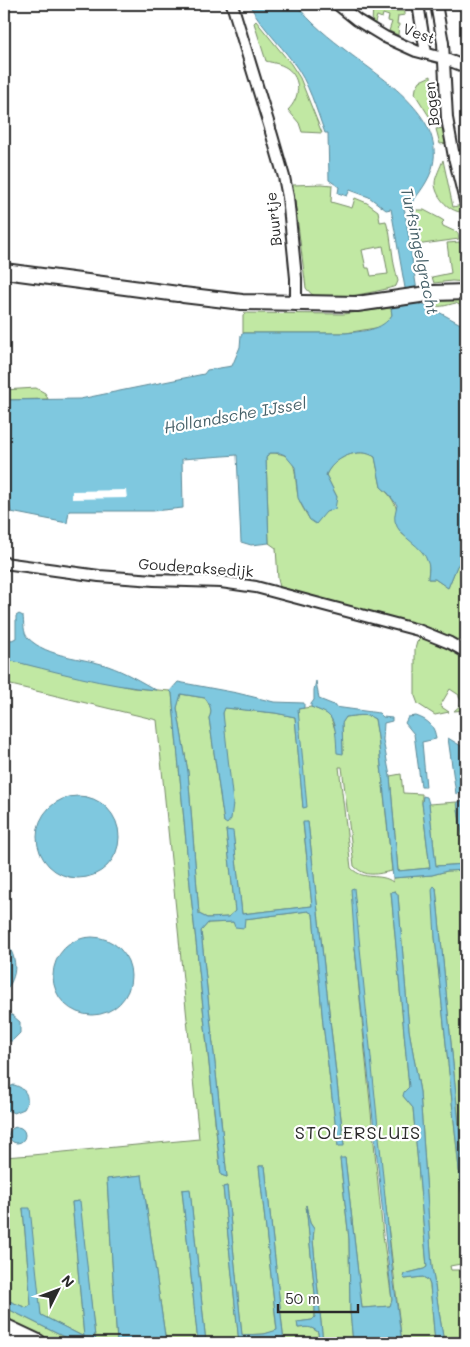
<svg xmlns="http://www.w3.org/2000/svg" width="470" height="1347" font-family="Mali,sans-serif">
<rect width="100%" height="100%" fill="#fff"/>
<filter id="ink" filterUnits="userSpaceOnUse"><feTurbulence type="fractalNoise" baseFrequency=".02" numOctaves="2"/><feDisplacementMap in="SourceGraphic" scale="10" xChannelSelector="R" yChannelSelector="G"/><feConvolveMatrix kernelMatrix="1 2 1 2 8 2 1 2 1" color-interpolation-filters="sRGB"/></filter>
<g filter="url(#ink)">
<!-- green -->
<g fill="#c1e8a3" stroke="#768a67" fill-rule="evenodd">
<polygon points="373,4 391,4 391,11 405,11 405,15 398,16 397,24 399,24 398,35 389,31 392,22 388,21 389,16 383,14 382,18 377,16 374,26 372,24"/>
<path d="M256,21L291,64L300,78L322,133L302,132L299,123L288,110C300,98 302,79 287,68C279,63 273,63 266,61L254,23Z"/>
<polygon points="431,76 434,124 415,94 416,88 420,81"/>
<polygon points="444,128 448,143 440,144 436,129"/>
<path d="M443,160L453,207L462,205L465,212C451,214 435,197 435,183C435,177 441,166 443,160Z"/>
<path d="M322,184L332,185L331,202L352,208L355,198L367,203L378,211L380,222L386,221L388,229H389L394,264L398,281L396,286C383,291 331,301 318,297C313,296 309,292 306,288L293,185ZM383,246L388,274L371,276L369,268H366L362,250Z"/>
<polygon points="410,210 424,210 441,219 444,221 442,223 443,226 458,233 459,239 416,245"/>
<polygon points="460,242 463,256 466,260 466,282 452,281 434,283 432,277 451,273 447,243"/>
<path d="M466,299V309L456,303C446,305 437,310 428,302L435,300Z"/>
<polygon points="391,308 392,315 387,322 381,327 346,333 243,333 243,316 245,313 343,314"/>
<polygon points="36,388 45,393 48,399 4,400 4,390"/>
<path d="M269,453C303,452 292,477 299,499C301,506 306,513 310,520L337,497L326,475C333,458 359,446 375,457L381,487C398,501 398,514 402,534C412,541 428,552 429,566C429,570 428,575 428,579H435L448,588L457,566L466,554V644L412,623L280,587L278,579L276,548L269,543L266,458Z"/>
<polygon points="421,638 435,642 466,660 466,710 454,711 463,703 459,697 459,695 450,689 440,706 449,712 435,715 418,704 415,696 415,649 417,642"/>
<path d="M4,659L133,688L170,691L172,693L191,895L220,1168L221,1175L227,1177L201,931L208,923L234,922L244,927V919L308,911L313,914L323,1024L338,1146L344,1145L308,822L303,823L312,906L242,914L233,832L226,830L235,911L229,917L207,918L199,914L188,772L177,708L180,694L205,698C210,705 213,711 209,718L224,822L223,712L225,708L275,713L295,717L303,807L298,709L311,707L327,713L331,718L343,753L342,723L346,717C356,716 366,713 375,719L378,737L392,871C377,874 366,878 354,866L342,767H339L351,868C365,882 379,872 393,882V878L432,875L447,871L466,870V1198L436,888L435,937L466,1237V1263L450,1266L451,1270H466V1343H444L432,1267L420,1092L409,1030L398,895L395,891L391,892L409,1087L403,1096L413,1108L427,1267L424,1269L404,1274L405,1279L423,1277L428,1280L430,1285L435,1343H402L355,948L383,1235L392,1300L390,1306L362,1308L345,1158L340,1159L349,1239L350,1311L353,1343H323L313,1240L314,1229L310,1223L306,1205L315,1294V1317L312,1320L298,1322V1328L310,1327L318,1332L319,1343H284L265,1166H259L277,1331L264,1334L242,1335L227,1186L223,1187L239,1343H206L190,1190H182L198,1343H166L142,1175L107,1179L117,1343H97L95,1337L79,1201L72,1202L84,1337L41,1315L23,1208L31,1305L27,1308L4,1299V1157L32,1155L199,1139L157,720L11,685H4Z"/>
<polygon points="401,774 403,793 422,794 422,803 430,868 398,871 390,776"/>
<polygon points="457,802 466,864 436,866 429,804"/>
<polygon points="4,1307 76,1343 51,1343 4,1321"/>
</g>
<!-- water -->
<g fill="#7fc8df" stroke="#5d8997">
<path d="M249,4H296C310,23 330,38 349,53C382,78 444,116 433,165C430,180 419,193 410,205L404,206L419,304L426,305L466,327V554L457,566L448,588L435,579H428C428,574 430,568 428,563C423,544 399,539 395,521C394,516 396,510 397,505L388,493L381,487L375,457C359,446 333,458 326,475L337,497L335,509L326,512L316,524L310,520L298,498L295,467L285,455L280,453H269L266,458L269,543L251,545L241,542L237,455L182,459L183,508L153,511H69L67,523L11,512L6,483H4V400L80,399L204,374L207,370L232,366L240,347L241,335L244,333H346C363,331 382,331 392,315L391,308L408,305L391,209L386,210L369,197L350,190L347,196L338,193L339,187L329,180L328,133H325C316,109 309,83 293,62C278,42 261,26 249,4Z"/>
<path d="M19,614L23,616C24,623 23,633 28,638C48,658 82,657 108,666C125,672 140,681 156,690C105,686 54,671 4,659V638L12,640L16,638V616Z"/>
<path d="M316,681L319,699L334,705L335,707L379,713L383,717L392,718V721L384,723L383,740L390,776L398,871L430,868L422,803L423,796L427,797L429,804L436,866L466,864V870L447,871L432,875L393,878L378,737L375,719C366,713 356,716 346,717L342,723L343,754L337,753C336,742 337,720 327,714C322,711 316,709 311,707V704L314,700V690Z"/>
<path d="M178,682L237,693L274,702L304,703V708L298,709L307,807L303,808L295,717L275,713L225,708L223,713L233,803L231,819L227,824L224,822L209,718C213,711 210,704 205,698L181,694L177,708L188,772L199,914L207,918L228,917L235,911L226,830L233,831L242,914L312,906L303,822H308L344,1146H338L323,1024L313,914L308,911L245,919L244,928L235,927L233,922L208,923L201,931L227,1177L221,1175L191,895L172,693L170,691Z"/>
<path d="M416,716C428,720 435,726 436,739L422,742L426,787H421L414,734L405,723L408,717Z"/>
<polygon points="448,738 466,749 466,770 464,770 465,792 456,794"/>
<circle cx="78" cy="837" r="41"/>
<polygon points="466,801 466,860 457,802"/>
<polygon points="434,886 436,888 466,1198 466,1237 435,937 432,889"/>
<polygon points="354,888 393,1276 402,1343 353,1343 350,1311 349,1239 340,1158 345,1158 362,1308 390,1306 392,1300 355,948 351,889"/>
<polygon points="395,891 398,895 409,1030 420,1092 432,1267 444,1343 435,1343 430,1285 428,1280 423,1277 405,1279 403,1277 404,1274 424,1269 427,1267 413,1108 403,1096 404,1092 409,1087 391,892"/>
<circle cx="92" cy="976" r="39"/>
<path d="M4,941C18,955 19,977 4,992Z"/>
<polygon points="4,1014 12,1015 20,1022 20,1033 12,1041 4,1041"/>
<path d="M14,1085C26,1088 31,1098 24,1109L14,1113L4,1109V1089Z"/>
<circle cx="17" cy="1135" r="8"/>
<polygon points="259,1166 265,1166 284,1343 278,1343 277,1340 239,1343 223,1187 227,1186 242,1335 264,1334 277,1330"/>
<polygon points="142,1175 166,1343 117,1343 107,1179"/>
<polygon points="190,1189 206,1343 198,1343 182,1190"/>
<polygon points="80,1201 95,1337 97,1343 76,1343 4,1307 4,1299 27,1308 31,1305 23,1208 30,1208 41,1315 84,1337 72,1202"/>
<path d="M306,1205L310,1223L314,1229L313,1240L323,1343H319L318,1332C311,1326 306,1327 298,1328L297,1322L312,1320L315,1317V1294Z"/>
</g>
<!-- pier -->
<polygon fill="#fff" points="126,490 127,498 72,499 72,491"/>
<g fill="none" stroke-linecap="round" stroke-linejoin="round">
<!-- street casing -->
<g stroke="#2b2b2b" stroke-width="14">
<g id="street">
<polyline points="232,4 270,128"/>
<polyline points="337,4 357,20 385,37 416,51 443,58 466,67"/>
<polyline points="418,4 426,53"/>
<polyline points="436,4 443,43 447,118 454,157 466,205"/>
<polyline points="271,132 284,177 288,197 296,278 296,305"/>
<polyline points="454,157 466,156"/>
<polyline points="4,563 99,576 154,580 221,582 256,587 418,630 450,643 466,652"/>
</g>
</g>
<!-- secondary casing -->
<g stroke="#2b2b2b" stroke-width="18">
<g id="secondary">
<polyline points="4,271 178,294"/>
<polyline points="183,295 242,302 357,304 434,293 466,292"/>
</g>
</g>
<!-- primary casing -->
<g stroke="#2b2b2b" stroke-width="20">
<polyline id="primary" points="4,1327 38,1343"/>
</g>
<!-- street -->
<use href="#street" stroke="#fff" stroke-width="10"/>
<!-- secondary -->
<use href="#secondary" stroke="#fff" stroke-width="14"/>
<!-- primary -->
<use href="#primary" stroke="#fff" stroke-width="16"/>
</g>
</g>
<g text-anchor="middle" stroke-width="4.5" stroke-linejoin="round" paint-order="stroke">
<!-- street labels -->
<g font-size="15" fill="#2b2b2b" stroke="#fff">
<text transform="translate(419 34) rotate(20)" y="5">Vest</text>
<text transform="translate(432 104) rotate(-96)" y="5">Bogen</text>
<text transform="translate(274 219) rotate(-96)" y="5">Buurtje</text>
<text transform="translate(196 568) rotate(4)" y="5">Gouderaksedijk</text>
</g>
<!-- water labels -->
<g font-size="16" font-style="italic" fill="#48626a" stroke="#fff">
<text transform="translate(420 251) rotate(78)" y="6">Turfsingelgracht</text>
<text transform="translate(235 415) rotate(-10)" y="6">Hollandsche IJssel</text>
</g>
<!-- quarter labels -->
<g font-size="18" letter-spacing="1" fill="#2b2b2b" stroke="#fff">
<text x="358" y="1139">STOLERSLUIS</text>
</g>
</g>
<!-- margin -->
<rect width="470" height="1347" fill="none" stroke="#fff" stroke-width="20"/>
<rect x="10" y="10" width="450" height="1327" fill="none" stroke="#2b2b2b" stroke-width="2" filter="url(#ink)"/>
<!-- north arrow -->
<g transform="translate(58 1290) rotate(48)" stroke="#ffffff" stroke-width="4" paint-order="stroke">
<path d="M0-4L9 19L0 12L-9 19Z" fill="#2b2b2b"/>
<text y="-8" font-size="14" font-weight="bold" text-anchor="middle" fill="#2b2b2b">N</text>
</g>
<!-- scale -->
<path d="M278 1304v8h80v-8" fill="none" stroke="#2b2b2b" stroke-width="2.5"/>
<text x="285" y="1304" font-size="15" fill="#2b2b2b" stroke="#ffffff" stroke-width="4" paint-order="stroke">50 m</text>
</svg>
